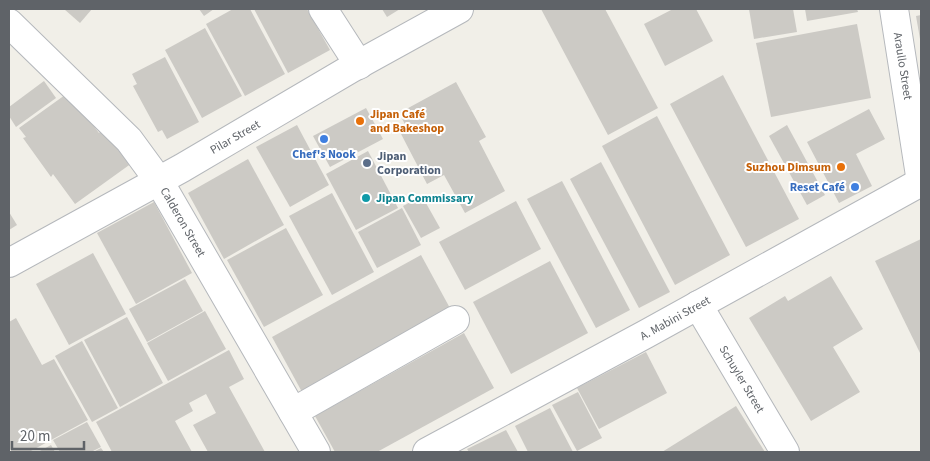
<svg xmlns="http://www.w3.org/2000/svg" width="930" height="461" font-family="'Source Sans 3',sans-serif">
<rect width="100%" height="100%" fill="#f1efe8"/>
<!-- building -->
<g fill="#cccac5">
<polygon points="64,9 92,9 80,23"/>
<polygon points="199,9 214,9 204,16"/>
<polygon points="233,9 250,9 285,74 245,96 206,24"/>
<polygon points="254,9 307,9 330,50 288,73"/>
<polygon points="382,9 400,9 387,17"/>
<polygon points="541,9 605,9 658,108 608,135"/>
<polygon points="673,9 696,9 713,41 665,66 644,24"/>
<polygon points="749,9 793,9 797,32 754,39"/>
<polygon points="805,9 857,9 858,12 807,21"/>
<polygon points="921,15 921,39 920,39 916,16"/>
<polygon points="857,24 871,98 771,117 756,43"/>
<polygon points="205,28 242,96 202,118 165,50"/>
<polygon points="165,57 199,122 167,139 162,130 158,132 133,86 137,84 132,74"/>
<polygon points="723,75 799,219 746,247 670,104"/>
<polygon points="44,81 56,98 16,127 9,116 9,107"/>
<polygon points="456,82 486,137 479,141 505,191 465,213 444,175 427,184 400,132 407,128 399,113"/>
<polygon points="65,95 71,104 75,101 99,133 107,127 132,163 75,204 53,174 51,177 23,138 26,137 19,128"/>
<polygon points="366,108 383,139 330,167 313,136"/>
<polygon points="869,109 885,139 856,154 872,186 839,203 807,142"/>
<polygon points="657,116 730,255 675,285 602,146"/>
<polygon points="297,125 329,185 290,207 256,147"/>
<polygon points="787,125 825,195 807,205 769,136"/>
<polygon points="368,151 398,208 356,230 326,174"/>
<polygon points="248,159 284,225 224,259 188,193"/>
<polygon points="601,162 670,292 639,308 570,179"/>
<polygon points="562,181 630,310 596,328 527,199"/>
<polygon points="332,193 374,272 332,295 289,216"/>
<polygon points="422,196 440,228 421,238 403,206"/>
<polygon points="516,201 541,249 465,290 439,242"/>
<polygon points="154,202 192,273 136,304 97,233"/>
<polygon points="402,208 421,245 377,268 358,232"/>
<polygon points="9,212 17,225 9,230"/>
<polygon points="286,228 323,295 264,327 227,260"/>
<polygon points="921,239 921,355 875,261"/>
<polygon points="93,253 126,314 69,345 36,284"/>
<polygon points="421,255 451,310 302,392 272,337"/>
<polygon points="550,261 588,333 511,374 473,302"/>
<polygon points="831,276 863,329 833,347 860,392 811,421 749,318 785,296 788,301"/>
<polygon points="185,279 203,311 147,342 129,309"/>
<polygon points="205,311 226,349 168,381 147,343"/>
<polygon points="127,317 163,383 120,407 84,340"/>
<polygon points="16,318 42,365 54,359 88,420 29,452 12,452 9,447 9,322"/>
<polygon points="464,333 494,388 377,452 335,452 315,416"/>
<polygon points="82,341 118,408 92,422 55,356"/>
<polygon points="229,350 244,379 229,387 265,452 208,452 193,425 216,413 206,394 189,403 193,411 175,421 192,452 112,452 96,422"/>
<polygon points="646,352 667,393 599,429 577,388"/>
<polygon points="578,392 602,438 577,451 552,405"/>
<polygon points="736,406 765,452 662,452"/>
<polygon points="550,408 573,452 528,452 515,426"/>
<polygon points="87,422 101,447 91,452 60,452 53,440"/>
<polygon points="506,430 518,452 469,452 467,449"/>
<polygon points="51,445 55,452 38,452"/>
<polygon points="101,448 104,452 93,452"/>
</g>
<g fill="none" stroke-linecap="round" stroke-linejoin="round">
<!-- minor casing -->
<g stroke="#b5b8bc" stroke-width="30">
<g id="minor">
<polyline points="323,9 359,65"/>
<polyline points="894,9 921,182"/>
<polyline points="9,23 129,140 159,181 316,452"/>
<polyline points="9,263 182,168 352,68 459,9"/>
<polyline points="698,305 785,452"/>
<polyline points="293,412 455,320"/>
<polyline points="427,452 646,334 921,182"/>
</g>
</g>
<!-- minor -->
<use href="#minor" stroke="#fff" stroke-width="28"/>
</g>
<!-- markers -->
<g fill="#e8710a" stroke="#fff" stroke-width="2">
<circle cx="360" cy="121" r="5"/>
<circle cx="841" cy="167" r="5"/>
</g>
<g fill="#3f7fe0" stroke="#fff" stroke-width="2">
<circle cx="324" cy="139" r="5"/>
<circle cx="855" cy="187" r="5"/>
</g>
<circle fill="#5c6f8a" stroke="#fff" stroke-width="2" cx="367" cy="163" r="5"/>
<circle fill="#0f9aa8" stroke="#fff" stroke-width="2" cx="366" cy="198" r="5"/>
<g text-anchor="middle" stroke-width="4" stroke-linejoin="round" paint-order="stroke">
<!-- street labels -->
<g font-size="12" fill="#5f6368" stroke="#fff">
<text transform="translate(903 66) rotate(81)" y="4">Araullo Street</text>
<text transform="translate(235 137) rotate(-30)" y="4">Pilar Street</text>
<text transform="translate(183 222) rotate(60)" y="4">Calderon Street</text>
<text transform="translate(675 318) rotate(-29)" y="4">A. Mabini Street</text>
<text transform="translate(742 379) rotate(59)" y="4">Schuyler Street</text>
</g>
<!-- food labels -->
<g font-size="12" font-weight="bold" fill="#c56008" stroke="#fff" text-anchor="start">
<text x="370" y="118">Jipan Café<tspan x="370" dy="14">and Bakeshop</tspan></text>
<text x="831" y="171" text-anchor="end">Suzhou Dimsum</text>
</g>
<!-- shop labels -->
<g font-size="12" font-weight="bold" fill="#366cbe" stroke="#fff">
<text x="324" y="158">Chef's Nook</text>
<text x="845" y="191" text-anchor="end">Reset Café</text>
</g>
<!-- service labels -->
<g font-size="12" font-weight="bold" fill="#4e5e75" stroke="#fff" text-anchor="start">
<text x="377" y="160">Jipan<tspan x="377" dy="14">Corporation</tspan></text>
</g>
<!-- culture labels -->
<g font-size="12" font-weight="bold" fill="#0d838f" stroke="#fff" text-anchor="start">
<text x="376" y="202">Jipan Commissary</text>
</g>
</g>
<!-- border -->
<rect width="930" height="461" fill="none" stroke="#5f6368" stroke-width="20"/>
<!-- scale -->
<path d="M12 441v8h72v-8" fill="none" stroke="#5f6368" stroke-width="2.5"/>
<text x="20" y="441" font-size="15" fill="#5f6368" stroke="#ffffff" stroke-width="4" paint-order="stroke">20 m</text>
</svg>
